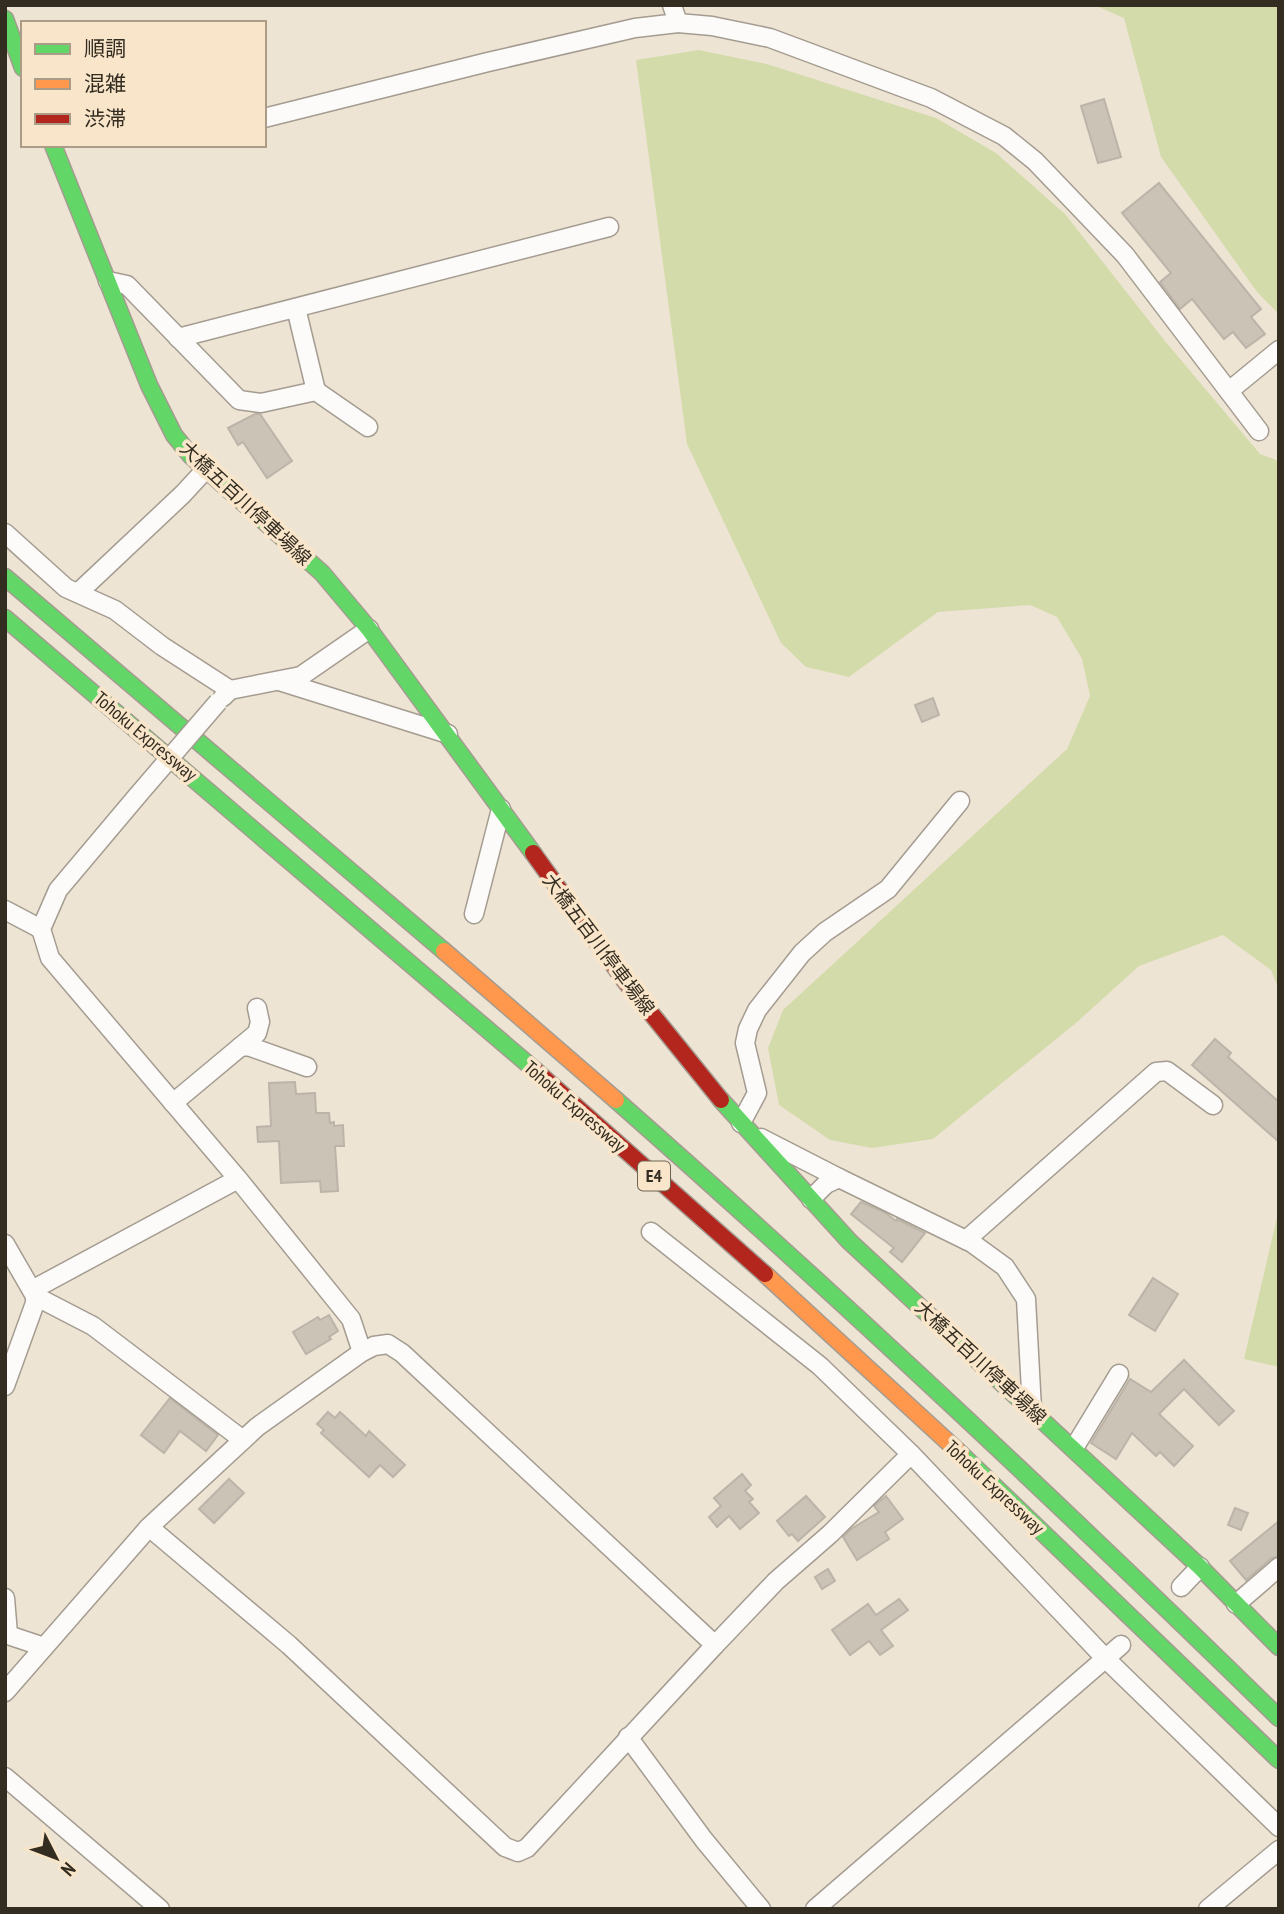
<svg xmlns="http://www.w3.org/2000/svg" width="1284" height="1914" font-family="'PT Sans Narrow','Noto Sans JP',sans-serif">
<rect width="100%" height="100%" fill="#eee4d4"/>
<!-- green -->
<g fill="#d4dbab">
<polygon points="1094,5 1279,5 1279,314 1257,292 1161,157 1124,18"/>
<polygon points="699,50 767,64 936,118 996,153 1065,214 1165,341 1260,454 1279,461 1279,990 1271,970 1223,935 1139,966 1076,1023 933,1139 872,1148 830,1140 779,1105 768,1048 783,1010 1067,749 1090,696 1082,659 1057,617 1030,605 938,612 849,677 806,667 781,643 687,444 636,60"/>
<polygon points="1279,1209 1279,1367 1244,1359"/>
</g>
<!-- building -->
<g fill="#ccc3b7" stroke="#bcb4a9" stroke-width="2">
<polygon points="1104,99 1121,157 1098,163 1081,106"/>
<polygon points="1159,183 1261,309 1251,317 1265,334 1246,348 1233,332 1224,339 1192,299 1180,309 1160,282 1171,273 1122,213"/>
<polygon points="255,414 260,414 292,461 267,478 243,442 238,445 228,428"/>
<polygon points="933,698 939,715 922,722 915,705"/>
<polygon points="1215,1039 1231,1053 1228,1057 1279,1102 1279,1142 1192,1065"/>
<polygon points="295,1082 296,1094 315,1093 316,1113 329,1113 330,1123 334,1122 334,1126 343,1125 344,1146 335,1146 338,1191 321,1192 320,1181 281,1183 279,1141 258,1142 257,1127 271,1126 269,1083"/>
<polygon points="861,1202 886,1213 896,1221 897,1219 925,1233 902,1262 890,1252 894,1248 851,1214"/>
<polygon points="1153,1278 1178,1294 1155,1331 1129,1315"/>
<polygon points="329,1315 338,1331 329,1337 331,1339 306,1354 293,1332 318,1317 320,1320"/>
<polygon points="1184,1360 1234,1411 1219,1425 1184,1389 1159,1414 1193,1446 1174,1466 1160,1452 1156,1456 1132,1433 1116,1459 1091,1443 1130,1379 1151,1392"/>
<polygon points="170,1398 218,1435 206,1451 180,1431 164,1453 141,1435"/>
<polygon points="328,1412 335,1418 340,1412 366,1436 369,1431 405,1465 393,1477 380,1465 369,1477 321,1433 324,1430 317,1424"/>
<polygon points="742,1474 751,1485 745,1491 753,1499 749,1502 759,1513 740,1529 729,1516 717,1527 709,1517 721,1506 714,1498"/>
<polygon points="229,1479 244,1493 214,1523 199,1509"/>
<polygon points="806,1496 825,1517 798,1541 792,1534 789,1536 777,1521"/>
<polygon points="886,1496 903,1519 885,1532 889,1539 857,1560 843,1537 851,1529 879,1512 874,1506"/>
<polygon points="1235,1508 1248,1513 1241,1530 1228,1525"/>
<polygon points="1279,1521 1279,1556 1272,1558 1246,1580 1230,1561"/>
<polygon points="828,1569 835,1581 822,1589 815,1577"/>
<polygon points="899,1599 908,1610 881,1630 893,1646 880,1655 869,1641 850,1655 832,1630 868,1604 876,1615"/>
</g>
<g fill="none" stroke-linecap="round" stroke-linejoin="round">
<!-- street casing -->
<g stroke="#a49c91" stroke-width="21">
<g id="street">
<polyline points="678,23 712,26 770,38 931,98 1004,136 1035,161 1125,255 1259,431"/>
<polyline points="264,118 488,62 635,28 678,23 672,5"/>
<polyline points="108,281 127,285 239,400 261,403 316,391 368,427"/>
<polyline points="296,308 316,391"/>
<polyline points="178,338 609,227"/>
<polyline points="1229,391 1279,350"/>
<polyline points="5,533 66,588 115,610 162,646 230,690"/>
<polyline points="79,592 183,494 206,469"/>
<polyline points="279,681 448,734"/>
<polyline points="223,697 230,690 301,676 369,629"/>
<polyline points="138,795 58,890 41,929 50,958 238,1179 351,1319 362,1352"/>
<polyline points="5,910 41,929"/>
<polyline points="474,914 501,809"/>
<polyline points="240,1047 248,1046 307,1067"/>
<polyline points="173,1103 257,1033 260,1022 257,1008"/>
<polyline points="741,1123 757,1093 745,1043 748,1029 757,1010 802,953 825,932 888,889 960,801"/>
<polyline points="761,1138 839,1178"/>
<polyline points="811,1199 826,1184 839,1178 972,1243 1005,1267 1026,1299 1032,1409"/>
<polyline points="651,1232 820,1366 911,1454"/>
<polyline points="966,1240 1156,1072 1167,1071 1213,1105"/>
<polyline points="5,1244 35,1296 35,1303 5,1386"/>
<polyline points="32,1290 238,1179"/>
<polyline points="35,1296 93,1326 243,1440"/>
<polyline points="1074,1448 1119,1374"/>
<polyline points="1181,1587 1200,1567"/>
<polyline points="5,1598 8,1634"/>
<polyline points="1236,1604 1279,1567"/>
<polyline points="5,1634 44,1647"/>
<polyline points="715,1645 776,1581 830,1534 911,1454 1106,1659 1279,1827"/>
<polyline points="5,1692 149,1527 257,1427 362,1352 374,1346 388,1344 402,1353 715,1645 527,1848 518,1852 505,1847 289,1645 149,1527"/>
<polyline points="628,1737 704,1840 761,1909"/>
<polyline points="5,1777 160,1909"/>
<polyline points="815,1909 1121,1645"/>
<polyline points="1208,1909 1279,1850"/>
</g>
</g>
<!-- fast casing -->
<g stroke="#a49c91" stroke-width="19">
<g id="fast">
<polyline points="5,19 23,68"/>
<polyline points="53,145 149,385 174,435 191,456 322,573 369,629 533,853"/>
<polyline points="5,577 444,951"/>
<polyline points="5,618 536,1071"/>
<path d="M616,1100C843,1300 1063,1507 1279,1718"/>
<polyline points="721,1100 849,1241 1200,1567 1279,1647"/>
<polyline points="961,1454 1279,1760"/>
</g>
</g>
<!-- slow casing -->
<g stroke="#a49c91" stroke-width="19">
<g id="slow">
<polyline points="444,951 616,1100"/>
<polyline points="765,1274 961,1454"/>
</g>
</g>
<!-- jam casing -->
<g stroke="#a49c91" stroke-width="19">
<g id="jam">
<polyline points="533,853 625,981 721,1100"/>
<polyline points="536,1071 765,1274"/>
</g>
</g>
<!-- street -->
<use href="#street" stroke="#fcfbf9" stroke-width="18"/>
<!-- fast -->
<use href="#fast" stroke="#63d668" stroke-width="16"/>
<!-- slow -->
<use href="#slow" stroke="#ff974d" stroke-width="16"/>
<!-- jam -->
<use href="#jam" stroke="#b3261e" stroke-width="16"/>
<!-- street-bridge casing -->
<g stroke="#a49c91" stroke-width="21" stroke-linecap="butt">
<polyline id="street-bridge" points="138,795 218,702"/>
</g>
<!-- street-bridge -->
<use href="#street-bridge" stroke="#fcfbf9" stroke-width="18"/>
</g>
<g text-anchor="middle" stroke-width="7" stroke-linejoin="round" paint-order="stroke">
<!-- shield labels -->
<rect fill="#f9e6ca" stroke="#6e6454" stroke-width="2" x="638" y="1161.5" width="32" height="29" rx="5"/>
<g font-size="18" font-weight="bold" fill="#332c21">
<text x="654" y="1182">E4</text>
</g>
<!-- street labels -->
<g font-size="19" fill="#332c21" stroke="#f9e6ca">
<text transform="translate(246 503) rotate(43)" y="7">大橋五百川停車場線</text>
<text transform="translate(146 736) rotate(40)" y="7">Tohoku Expressway</text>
<text transform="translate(599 944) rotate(53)" y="7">大橋五百川停車場線</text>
<text transform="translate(575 1106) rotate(41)" y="7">Tohoku Expressway</text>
<text transform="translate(981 1362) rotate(43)" y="7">大橋五百川停車場線</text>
<text transform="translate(995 1487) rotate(43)" y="7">Tohoku Expressway</text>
</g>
</g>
<!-- border -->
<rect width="1284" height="1914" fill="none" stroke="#332c21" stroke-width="14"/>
<!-- legend -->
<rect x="21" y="21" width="245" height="126" fill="#f9e6ca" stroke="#aa9c86" stroke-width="2"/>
<rect x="35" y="44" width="35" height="10" fill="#63d668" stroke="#aa9c86" stroke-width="2"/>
<text x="84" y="56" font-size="21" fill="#332c21">順調</text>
<rect x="35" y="79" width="35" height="10" fill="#ff974d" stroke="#aa9c86" stroke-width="2"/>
<text x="84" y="91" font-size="21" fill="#332c21">混雑</text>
<rect x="35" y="114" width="35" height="10" fill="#b3261e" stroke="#aa9c86" stroke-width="2"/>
<text x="84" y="126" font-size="21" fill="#332c21">渋滞</text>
<!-- north arrow -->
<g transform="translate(56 1858) rotate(132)" stroke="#f9e6ca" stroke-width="5" paint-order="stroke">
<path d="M0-5L12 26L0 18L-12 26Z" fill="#332c21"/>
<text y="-10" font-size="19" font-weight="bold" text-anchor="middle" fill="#332c21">N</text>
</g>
</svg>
